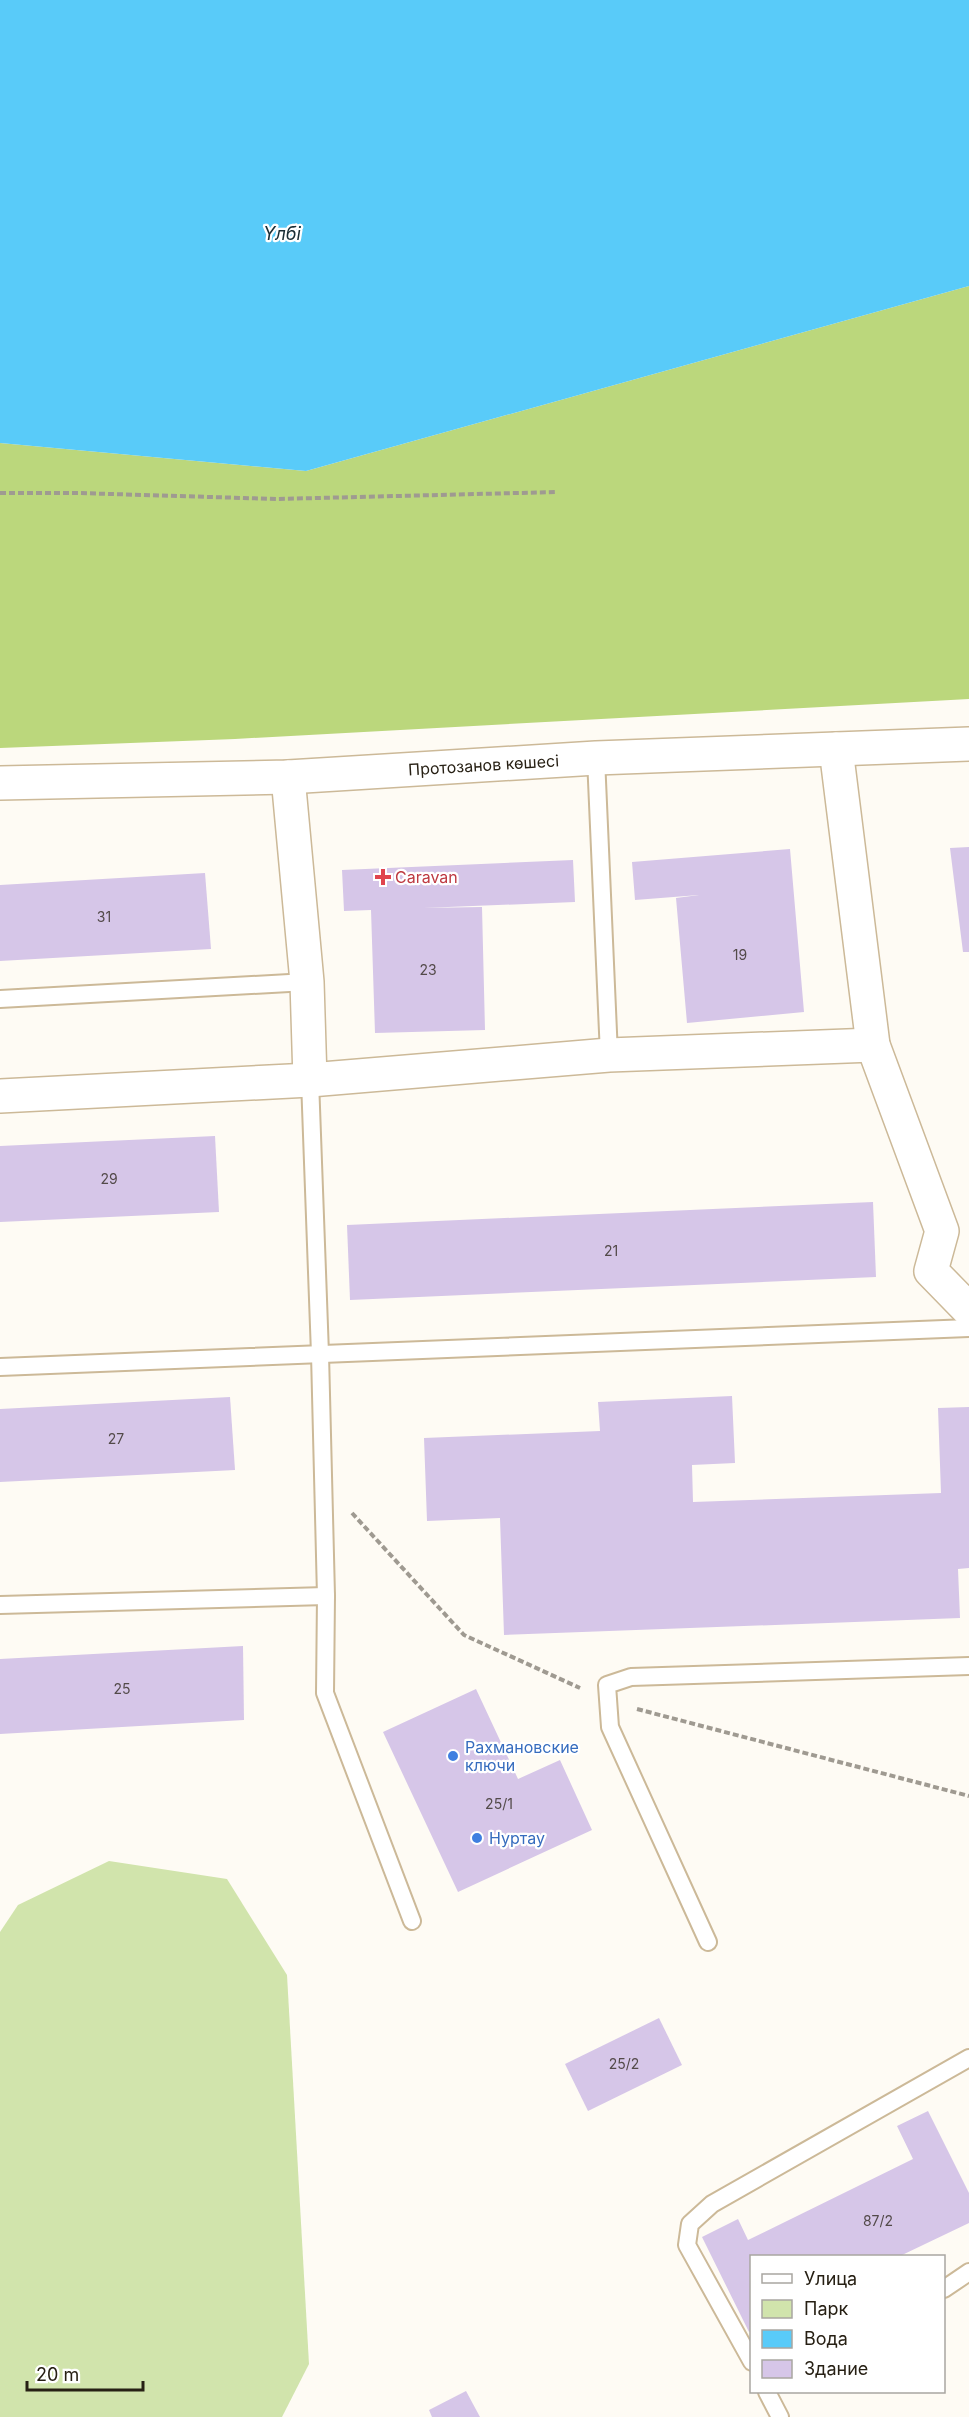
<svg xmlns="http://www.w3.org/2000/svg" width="969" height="2417" font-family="Inter,sans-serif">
<rect width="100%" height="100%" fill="#fefbf4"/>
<!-- green -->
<polygon fill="#d1e4ac" points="109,1861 227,1879 287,1975 309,2364 282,2417 0,2417 0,1932 18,1905"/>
<!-- forest -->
<polygon fill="#bbd77c" points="969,286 969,699 235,739 0,748 0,443 306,471"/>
<!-- water -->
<polygon fill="#59cbf9" points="0,0 969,0 969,286 306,471 0,443"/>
<!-- building -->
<g fill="#d6c6e8">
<polygon points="969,847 969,952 963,952 950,848"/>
<polygon points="790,849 804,1012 687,1023 676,898 699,895 635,900 632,862"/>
<polygon points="573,860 575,902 423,908 482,907 485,1030 375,1033 371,910 344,911 342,870"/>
<polygon points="205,873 211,949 0,961 0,885"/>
<polygon points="215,1136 219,1212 0,1222 0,1146"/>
<polygon points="873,1202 876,1277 350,1300 347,1225"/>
<polygon points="732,1396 735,1463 692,1465 693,1502 941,1493 938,1408 969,1407 969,1568 958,1569 960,1618 504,1635 500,1518 427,1521 424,1438 600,1431 598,1402"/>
<polygon points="230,1397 235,1470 0,1482 0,1409"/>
<polygon points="243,1646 244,1720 0,1734 0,1659"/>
<polygon points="476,1689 518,1779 560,1760 592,1830 458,1892 383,1732"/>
<polygon points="659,2018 682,2065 588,2111 565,2064"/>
<polygon points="928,2111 969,2193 969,2223 900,2256 752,2256 752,2330 749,2332 702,2237 738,2219 748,2240 913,2159 897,2126"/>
<polygon points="466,2391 480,2417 432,2417 429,2410"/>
</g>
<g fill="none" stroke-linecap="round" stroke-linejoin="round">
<!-- service casing -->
<g stroke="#ccb998" stroke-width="20">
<g id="service">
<polyline points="596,758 609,1055"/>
<polyline points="0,999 307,982"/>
<polyline points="310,1080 320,1354 326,1596 325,1693 412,1921"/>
<polyline points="0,1367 969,1328"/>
<polyline points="0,1605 326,1596"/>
<polyline points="708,1942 610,1727 607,1685 631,1677 969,1666"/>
<polyline points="944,2289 969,2272"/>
<polyline points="752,2362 687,2245 690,2224 712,2204 969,2058"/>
<polyline points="767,2392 780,2417"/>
</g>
</g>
<!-- minor casing -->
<g stroke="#ccb998" stroke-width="36">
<g id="minor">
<polyline points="288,777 307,982 310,1080"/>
<polyline points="0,1096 310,1080 609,1055 873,1045"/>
</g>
</g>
<!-- tertiary casing -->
<g stroke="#ccb998" stroke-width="36">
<g id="tertiary">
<polyline points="836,749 873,1045 942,1231 931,1271 969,1310"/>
<path id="s1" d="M0,783L288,777L596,758L969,744"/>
</g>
</g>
<!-- path -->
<g stroke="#9f9a91" stroke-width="4" stroke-dasharray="6 3" stroke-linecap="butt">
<polyline points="0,493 78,493 277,499 557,492"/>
<polyline points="352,1513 464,1635 580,1688"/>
<polyline points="637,1709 969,1796"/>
</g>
<!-- service -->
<use href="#service" stroke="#fff" stroke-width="16"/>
<!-- minor -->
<use href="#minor" stroke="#fff" stroke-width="33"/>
<!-- tertiary -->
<use href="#tertiary" stroke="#fff" stroke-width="33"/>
</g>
<!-- markers -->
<path fill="#e0444e" stroke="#fff" stroke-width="2" d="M380 868h6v6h6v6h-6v6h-6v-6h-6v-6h6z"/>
<g fill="#3f7fe0" stroke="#fff" stroke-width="2">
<circle cx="453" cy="1756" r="6"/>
<circle cx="477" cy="1838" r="6"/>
</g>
<g text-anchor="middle" stroke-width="4.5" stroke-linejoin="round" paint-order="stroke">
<!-- number labels -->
<g font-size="14" fill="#534a49">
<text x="104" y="922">31</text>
<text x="740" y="960">19</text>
<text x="428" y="975">23</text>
<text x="109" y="1184">29</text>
<text x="611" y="1256">21</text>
<text x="116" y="1444">27</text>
<text x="122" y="1694">25</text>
<text x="499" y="1809">25/1</text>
<text x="624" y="2069">25/2</text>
<text x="878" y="2226">87/2</text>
</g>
<!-- street labels -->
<g font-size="16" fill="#272014" stroke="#fff">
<text dy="6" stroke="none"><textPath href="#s1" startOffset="484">Протозанов көшесі</textPath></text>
</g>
<!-- health labels -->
<g font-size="16" fill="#be3a42" stroke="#fff" text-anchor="start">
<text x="395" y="883">Caravan</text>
</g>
<!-- shop labels -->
<g font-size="16" fill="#366cbe" stroke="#fff" text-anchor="start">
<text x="465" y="1753">Рахмановские<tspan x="465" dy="18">ключи</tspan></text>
<text x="489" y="1844">Нуртау</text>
</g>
<!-- water labels -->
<g font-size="18" font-style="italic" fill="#192d35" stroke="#fff">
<text x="282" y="240">Үлбі</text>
</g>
</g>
<!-- legend -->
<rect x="750" y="2255" width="195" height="138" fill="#ffffff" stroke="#a9a6a1" stroke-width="1.5"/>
<rect x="762" y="2274" width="30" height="9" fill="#ffffff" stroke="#a9a6a1" stroke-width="1.5"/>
<text x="804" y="2285" font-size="18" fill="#272014">Улица</text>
<rect x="762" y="2300" width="30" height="18" fill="#d1e4ac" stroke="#a9a6a1" stroke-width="1.5"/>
<text x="804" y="2315" font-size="18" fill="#272014">Парк</text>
<rect x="762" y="2330" width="30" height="18" fill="#59cbf9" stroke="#a9a6a1" stroke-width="1.5"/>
<text x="804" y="2345" font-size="18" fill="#272014">Вода</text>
<rect x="762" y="2360" width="30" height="18" fill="#d6c6e8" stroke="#a9a6a1" stroke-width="1.5"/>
<text x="804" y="2375" font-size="18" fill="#272014">Здание</text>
<!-- scale -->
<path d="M27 2381v9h116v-9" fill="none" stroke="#272014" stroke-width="3"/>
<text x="36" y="2381" font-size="18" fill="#272014" stroke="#ffffff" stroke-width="4.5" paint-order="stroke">20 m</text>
</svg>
